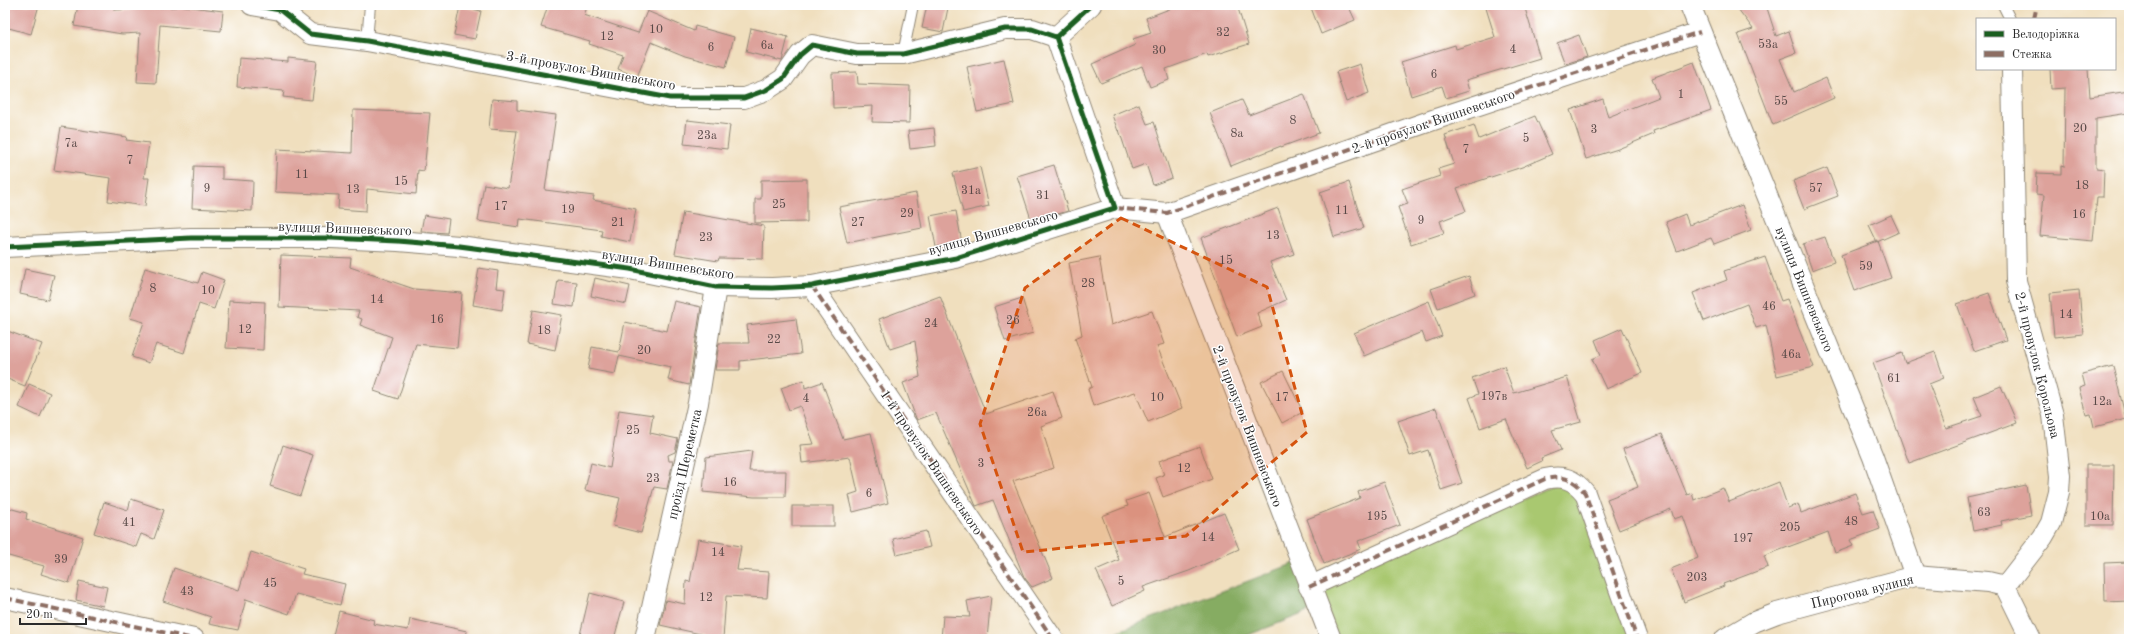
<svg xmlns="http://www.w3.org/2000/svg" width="2134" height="644" font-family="'Old Standard TT',serif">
<rect width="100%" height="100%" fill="#fff"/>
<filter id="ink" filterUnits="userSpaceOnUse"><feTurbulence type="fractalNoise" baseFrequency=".025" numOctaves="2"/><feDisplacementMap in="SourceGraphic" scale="8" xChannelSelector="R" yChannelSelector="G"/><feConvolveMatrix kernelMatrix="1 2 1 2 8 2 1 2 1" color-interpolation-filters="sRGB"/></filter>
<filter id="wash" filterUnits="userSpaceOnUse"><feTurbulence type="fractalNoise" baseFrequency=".012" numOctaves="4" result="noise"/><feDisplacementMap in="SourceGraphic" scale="16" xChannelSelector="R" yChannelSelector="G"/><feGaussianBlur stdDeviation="0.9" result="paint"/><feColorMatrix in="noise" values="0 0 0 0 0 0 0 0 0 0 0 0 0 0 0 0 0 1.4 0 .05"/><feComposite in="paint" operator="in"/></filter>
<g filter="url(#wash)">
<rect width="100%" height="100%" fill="#f0dfbe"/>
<!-- green -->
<polygon fill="#a9c870" stroke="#6a7a4e" points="1570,479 1637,639 1331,639 1309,587"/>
<!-- forest -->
<polygon fill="#86ac62" stroke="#586c46" points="1300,561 1318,608 1238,639 1098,639"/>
<g id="blocks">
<!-- building -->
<g fill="#dda29b">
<polygon points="5,5 39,5 31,34 5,27"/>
<polygon points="78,5 115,5 114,10 176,7 176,5 223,11 221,31 160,25 156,83 137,82 140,33 122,34 74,26"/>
<polygon points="548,5 588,5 584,15 638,33 647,11 694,31 695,26 734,37 726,67 685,56 651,42 637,77 618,69 623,55 589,44 590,41 541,27"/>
<polygon points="927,5 948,8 943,32 922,28"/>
<polygon points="1171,5 1237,5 1249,44 1208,57 1207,54 1166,69 1169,80 1150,87 1142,66 1101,83 1092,64 1135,45 1133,39 1151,33 1146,18 1172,8"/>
<polygon points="1310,5 1348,5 1355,20 1321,34"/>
<polygon points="1485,5 1524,5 1540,58 1466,80 1469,91 1446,98 1442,86 1411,96 1401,62 1455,45 1456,49 1495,37"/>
<polygon points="1735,5 1766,5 1776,36 1789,31 1796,53 1780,59 1794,92 1826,78 1834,98 1773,125 1738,34 1753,29"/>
<polygon points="460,6 481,11 475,39 454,35"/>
<polygon points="751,28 788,37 782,61 746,52"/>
<polygon points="1579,35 1587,57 1565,64 1557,43"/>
<polygon points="239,58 288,62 288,58 317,61 312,100 283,97 284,91 237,87"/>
<polygon points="1004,59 1014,104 977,112 967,67"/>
<polygon points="1694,62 1711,110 1653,131 1654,134 1618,149 1586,159 1570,110 1603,99 1608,117 1659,97 1652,78"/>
<polygon points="1360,64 1369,93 1346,102 1336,72"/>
<polygon points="2050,69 2088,69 2090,97 2129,91 2129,113 2096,118 2096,168 2104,169 2103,197 2097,197 2093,241 2040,236 2044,195 2036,194 2037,173 2061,174 2061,166 2064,167 2065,88 2051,89"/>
<polygon points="857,72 858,84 910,86 909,123 872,122 873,106 833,108 832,73"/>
<polygon points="1304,94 1319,133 1281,147 1281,146 1231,166 1210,113 1242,100 1249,115"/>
<polygon points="492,99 517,101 517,110 556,115 545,190 594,196 593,200 636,209 630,242 601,236 602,230 520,219 519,227 478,221 484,184 508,188 517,131 489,129"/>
<polygon points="1139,104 1147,124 1154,122 1172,178 1153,185 1146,164 1132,169 1119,130 1118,131 1112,115"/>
<polygon points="353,110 430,113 424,171 418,170 416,194 367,189 366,211 338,209 339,195 275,192 277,149 352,153"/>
<polygon points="1535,116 1552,154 1522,167 1457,188 1466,211 1440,221 1444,233 1411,244 1398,207 1408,204 1402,189 1440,176 1438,169 1454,164 1445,135 1474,125 1479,139"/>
<polygon points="687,120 730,125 727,149 684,144"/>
<polygon points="61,127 127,137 126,140 149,143 144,178 149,178 145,206 108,201 111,178 54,170"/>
<polygon points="934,128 936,146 910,149 908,131"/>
<polygon points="1054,165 1068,211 1032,222 1017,176"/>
<polygon points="194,166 222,167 222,179 253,181 252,211 192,208"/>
<polygon points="980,167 989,206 963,212 953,173"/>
<polygon points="1827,168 1838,196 1804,209 1793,181"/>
<polygon points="807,179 807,222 755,223 755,199 761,199 761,180"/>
<polygon points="1349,182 1364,228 1334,237 1320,192"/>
<polygon points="916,193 922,228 847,243 839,207"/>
<polygon points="1742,205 1751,230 1714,244 1711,238 1677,251 1666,222 1685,214 1689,225"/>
<polygon points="1278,208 1294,254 1270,262 1286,300 1257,313 1262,327 1237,337 1201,238"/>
<polygon points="956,211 962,243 936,247 930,216"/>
<polygon points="683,212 764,226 763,259 719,258 718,261 675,254"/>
<polygon points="424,215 449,219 447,233 421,231"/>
<polygon points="1891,215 1899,232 1877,242 1869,225"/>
<polygon points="1825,237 1834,262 1812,270 1803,244"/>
<polygon points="1878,241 1891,278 1854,291 1841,255"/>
<polygon points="281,255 351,258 350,267 414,289 462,293 457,348 416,344 398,399 374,391 392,337 360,325 362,319 357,317 359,311 279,307"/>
<polygon points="1099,257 1111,325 1152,311 1164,344 1157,346 1182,408 1148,422 1135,392 1093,406 1088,389 1092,387 1075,338 1082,335 1069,263"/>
<polygon points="1765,257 1781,301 1787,299 1814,367 1777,376 1766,325 1756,328 1747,304 1704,321 1693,293 1727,280 1724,271"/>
<polygon points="145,268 198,283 202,272 224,280 214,309 199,304 184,353 156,344 149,363 132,357 144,322 130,318"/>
<polygon points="479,268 498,271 496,288 505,289 502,310 473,305"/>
<polygon points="25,269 54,275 48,300 20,294"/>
<polygon points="1469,276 1475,294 1438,308 1431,289"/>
<polygon points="595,278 630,286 626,304 591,296"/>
<polygon points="558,280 577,282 574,307 554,304"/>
<polygon points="2079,290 2083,334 2054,337 2050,293"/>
<polygon points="1989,293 2006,340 1974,351 1957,304"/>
<polygon points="940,296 986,414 1053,391 1062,418 1041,426 1054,468 1013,481 1053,578 1032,587 1024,577 993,500 976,506 936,413 917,420 916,418 903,383 920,377 915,341 890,349 879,319"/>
<polygon points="1022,298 1033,333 1005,341 994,307"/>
<polygon points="229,300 265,302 263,350 226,348"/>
<polygon points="674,301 701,307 689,385 668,380 671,367 619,356 615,374 588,369 592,347 619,352 625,322 667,331"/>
<polygon points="1429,301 1442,336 1426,342 1422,332 1364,356 1354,333"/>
<polygon points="533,310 562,315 555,350 527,344"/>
<polygon points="796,319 801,354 740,361 740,370 715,370 719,343 749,343 747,325"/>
<polygon points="1622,328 1642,373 1606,389 1592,359 1601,355 1595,340"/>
<polygon points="5,330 42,344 25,386 5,378"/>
<polygon points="1935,352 1944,378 1929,384 1946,428 1982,416 1974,397 2001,386 2017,423 1909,463 1873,363 1902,353 1905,363"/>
<polygon points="1504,366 1514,393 1567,377 1581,422 1552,430 1561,450 1541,458 1542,461 1527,468 1506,419 1480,428 1469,398 1478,394 1472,378"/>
<polygon points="2113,366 2126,419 2094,427 2091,414 2086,415 2079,388 2085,386 2082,374"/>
<polygon points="1283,371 1303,412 1282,423 1261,382"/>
<polygon points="804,380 805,388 822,382 843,439 871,433 888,503 853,512 849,495 858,492 850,457 802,463 800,445 814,444 800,406 789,410 781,388"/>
<polygon points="29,384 50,393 40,417 19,407"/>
<polygon points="1436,408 1462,483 1441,490 1428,450 1410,456 1398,421"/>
<polygon points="619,410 653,415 650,433 678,439 675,452 668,455 669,461 673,461 667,489 654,487 641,533 613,526 620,498 585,490 591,463 610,468"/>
<polygon points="1662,434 1687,495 1692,493 1694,500 1723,488 1729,502 1779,482 1788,508 1798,504 1801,513 1855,493 1863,513 1873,510 1880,529 1850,540 1853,546 1835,553 1828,532 1764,556 1768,567 1723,584 1724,586 1684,602 1671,569 1698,558 1683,516 1674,519 1671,509 1619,530 1607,499 1638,487 1623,449"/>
<polygon points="283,445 313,455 300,496 270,486"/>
<polygon points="1200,446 1212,479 1163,497 1156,478 1164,475 1159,461"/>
<polygon points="752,451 749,471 786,471 785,497 754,497 703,492 706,457"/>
<polygon points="2086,465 2114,465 2113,525 2086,525"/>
<polygon points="1384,482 1400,525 1358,541 1361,549 1324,564 1307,519 1360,498 1358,492"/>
<polygon points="2026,485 2031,515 2001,521 2002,525 1973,531 1967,498"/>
<polygon points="1149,493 1165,537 1224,513 1239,549 1189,571 1143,587 1145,591 1112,606 1096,570 1119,560 1102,516 1128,506 1126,501"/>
<polygon points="131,499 164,510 154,539 141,534 136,547 94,533 104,502 128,510"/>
<rect x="792" y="506" width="42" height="20"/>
<polygon points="5,507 27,513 26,519 83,537 69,583 41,574 44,566 5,555"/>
<polygon points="926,531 930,547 897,555 893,539"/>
<polygon points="698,539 741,546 737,570 769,572 767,598 726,596 723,639 705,639 705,635 660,625 666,600 685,604 686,581 690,582"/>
<polygon points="251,552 304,569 302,574 345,584 340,605 296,594 289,614 246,599 238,630 209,624 211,617 163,601 174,568 239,590"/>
<polygon points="2129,562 2129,601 2105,602 2104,563"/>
<polygon points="79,581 107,587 103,606 76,600"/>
<polygon points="590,593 624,602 614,639 579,639"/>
<polygon points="991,596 987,639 941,639 943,616 970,617 967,601"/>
<polygon points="339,611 374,620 373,624 408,630 410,619 467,631 466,639 350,639 333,635"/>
</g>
</g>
</g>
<g filter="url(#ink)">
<use href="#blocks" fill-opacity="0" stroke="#8e8574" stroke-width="1"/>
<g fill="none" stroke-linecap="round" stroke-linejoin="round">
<!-- lane casing -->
<g stroke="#8e8574" stroke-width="12">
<g id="lane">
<polyline points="2003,5 2010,19"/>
<polyline points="367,41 370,5"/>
<polyline points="903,54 913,5"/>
</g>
</g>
<!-- street casing -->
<g stroke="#8e8574" stroke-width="22">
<g id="street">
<polyline points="252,5 280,10 310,34 367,41 670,98 744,98 766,90 783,79 800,55 812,45 857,54 903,54 1005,29 1032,29 1056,37"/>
<polyline points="1690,5 1873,457 1915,576"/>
<polyline points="2012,69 2016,281 2053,415 2060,476 2059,492 2051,523 2043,537 2005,586 2031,639"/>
<polyline points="1115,208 1167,213 1436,119 1700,32"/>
<polyline points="1167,213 1331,639"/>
<polyline points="5,247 191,238 331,238 398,241 459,246 630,269 716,287 772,288 812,286 956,258 1115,208 1056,37 1091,5"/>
<polyline points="812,286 1053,639"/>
<path d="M1309,587L1545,479C1563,475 1574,479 1585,493L1637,639"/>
<polyline points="5,598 194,639"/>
<polyline points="645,639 698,403 716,287"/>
<polyline points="1725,639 1754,622 1777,613 1915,576 1988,582 2005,586"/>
</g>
</g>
<!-- lane -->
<use href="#lane" stroke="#fff" stroke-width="10"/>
<!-- street -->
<use href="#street" stroke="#fff" stroke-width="20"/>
<!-- quiet -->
<g stroke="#8d6e63" stroke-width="4" stroke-dasharray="8 4" stroke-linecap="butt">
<polyline points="2034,19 2037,5"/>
<polyline points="1115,208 1167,213 1436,119 1700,32"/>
<polyline points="812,286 1053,639"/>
<path d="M1309,587L1545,479C1563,475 1574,479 1585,493L1637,639"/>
<polyline points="5,598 194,639"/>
</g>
<!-- cycleway casing -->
<g stroke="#fff" stroke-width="8">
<g id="cycleway">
<polyline points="252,5 280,10 310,34 367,41 670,98 744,98 766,90 783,79 800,55 812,45 857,54 903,54 1005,29 1032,29 1056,37"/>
<polyline points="5,247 191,238 331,238 398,241 459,246 630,269 716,287 772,288 812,286 956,258 1115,208 1056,37 1091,5"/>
</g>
</g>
<!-- cycleway -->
<use href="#cycleway" stroke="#1b5e20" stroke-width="5"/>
</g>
</g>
<!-- marked area -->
<path fill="#d5540f" fill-opacity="0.2" stroke="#d5540f" stroke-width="3" stroke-dasharray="8 5" stroke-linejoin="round" d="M1121,218L1267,287L1307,432L1186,536L1023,552L980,424L1025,288Z"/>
<g text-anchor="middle" stroke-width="3" stroke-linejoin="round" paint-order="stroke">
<!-- number labels -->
<g font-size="12" fill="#584947">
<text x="656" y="33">10</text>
<text x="1223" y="36">32</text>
<text x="607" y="40">12</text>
<text x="1768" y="48">53а</text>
<text x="767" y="49">6а</text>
<text x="711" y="51">6</text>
<text x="1513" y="53">4</text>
<text x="1159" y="54">30</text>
<text x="1434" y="78">6</text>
<text x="1681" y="98">1</text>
<text x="1781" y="105">55</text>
<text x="1293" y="124">8</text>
<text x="2080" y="132">20</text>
<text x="1594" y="133">3</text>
<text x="1237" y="137">8а</text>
<text x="707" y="139">23а</text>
<text x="1526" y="142">5</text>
<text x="71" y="147">7а</text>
<text x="1466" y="153">7</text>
<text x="130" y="164">7</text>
<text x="302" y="178">11</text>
<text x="401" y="185">15</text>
<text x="2082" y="189">18</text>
<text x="207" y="192">9</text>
<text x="1816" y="192">57</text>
<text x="353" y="193">13</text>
<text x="971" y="194">31а</text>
<text x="1043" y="199">31</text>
<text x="779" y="208">25</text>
<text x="501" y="210">17</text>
<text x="568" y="213">19</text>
<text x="1342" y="214">11</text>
<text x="907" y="217">29</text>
<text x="2079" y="218">16</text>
<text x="1421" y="224">9</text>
<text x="618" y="226">21</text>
<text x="858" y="226">27</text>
<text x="1273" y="239">13</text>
<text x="706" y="241">23</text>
<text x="1226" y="264">15</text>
<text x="1866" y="270">59</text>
<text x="1088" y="287">28</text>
<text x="153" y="292">8</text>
<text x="208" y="294">10</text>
<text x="377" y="303">14</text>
<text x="1769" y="310">46</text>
<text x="2066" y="318">14</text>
<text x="437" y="323">16</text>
<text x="1013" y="324">26</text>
<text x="931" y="327">24</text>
<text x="245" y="333">12</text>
<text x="544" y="334">18</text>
<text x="774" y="343">22</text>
<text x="644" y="354">20</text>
<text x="1791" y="358">46а</text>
<text x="1894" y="382">61</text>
<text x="1494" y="400">197в</text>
<text x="1157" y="401">10</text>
<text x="1282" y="401">17</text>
<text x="806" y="402">4</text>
<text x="2102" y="405">12а</text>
<text x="1037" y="416">26а</text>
<text x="633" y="434">25</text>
<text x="981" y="467">3</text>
<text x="1184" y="472">12</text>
<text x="653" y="482">23</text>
<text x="730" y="486">16</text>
<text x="869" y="497">6</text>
<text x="1984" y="516">63</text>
<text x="1377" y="520">195</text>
<text x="2100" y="520">10а</text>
<text x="1851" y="525">48</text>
<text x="129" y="526">41</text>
<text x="1790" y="531">205</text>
<text x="1208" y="541">14</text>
<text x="1743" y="542">197</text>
<text x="718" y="556">14</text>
<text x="61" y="563">39</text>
<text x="1697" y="581">203</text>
<text x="1121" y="585">5</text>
<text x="270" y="587">45</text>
<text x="187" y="595">43</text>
<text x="706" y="601">12</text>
</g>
<!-- street labels -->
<g font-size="14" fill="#2b2b2b" stroke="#fff">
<text transform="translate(591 70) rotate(10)" y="5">3-й провулок Вишневського</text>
<text transform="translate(1433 121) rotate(-19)" y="5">2-й провулок Вишневського</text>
<text transform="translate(345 228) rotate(2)" y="5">вулиця Вишневського</text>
<text transform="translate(993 232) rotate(-16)" y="5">вулиця Вишневського</text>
<text transform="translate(668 264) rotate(9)" y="5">вулиця Вишневського</text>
<text transform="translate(1805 289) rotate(68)" y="5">вулиця Вишневського</text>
<text transform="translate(2038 365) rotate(76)" y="5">2-й провулок Корольова</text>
<text transform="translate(1248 426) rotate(69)" y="5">2-й провулок Вишневського</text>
<text transform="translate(932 462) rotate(56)" y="5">1-й провулок Вишневського</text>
<text transform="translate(684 464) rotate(-77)" y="5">проїзд Шереметка</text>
<text transform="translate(1862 591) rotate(-14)" y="5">Пирогова вулиця</text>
</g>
</g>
<!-- margin -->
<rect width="2134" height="644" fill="none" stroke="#fff" stroke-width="20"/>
<!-- legend -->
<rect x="1976" y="18" width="140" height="52" fill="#ffffff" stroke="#aaaaaa"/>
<rect x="1984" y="31" width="20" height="6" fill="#1b5e20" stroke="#aaaaaa"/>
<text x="2012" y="38" font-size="12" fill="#2b2b2b">Велодоріжка</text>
<rect x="1984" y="51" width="20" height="6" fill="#8d6e63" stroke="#aaaaaa"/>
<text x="2012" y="58" font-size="12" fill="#2b2b2b">Стежка</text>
<!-- scale -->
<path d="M20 618v6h66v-6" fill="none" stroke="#2b2b2b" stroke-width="2"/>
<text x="26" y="618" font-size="12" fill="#2b2b2b" stroke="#ffffff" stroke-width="3" paint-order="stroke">20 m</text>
</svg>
